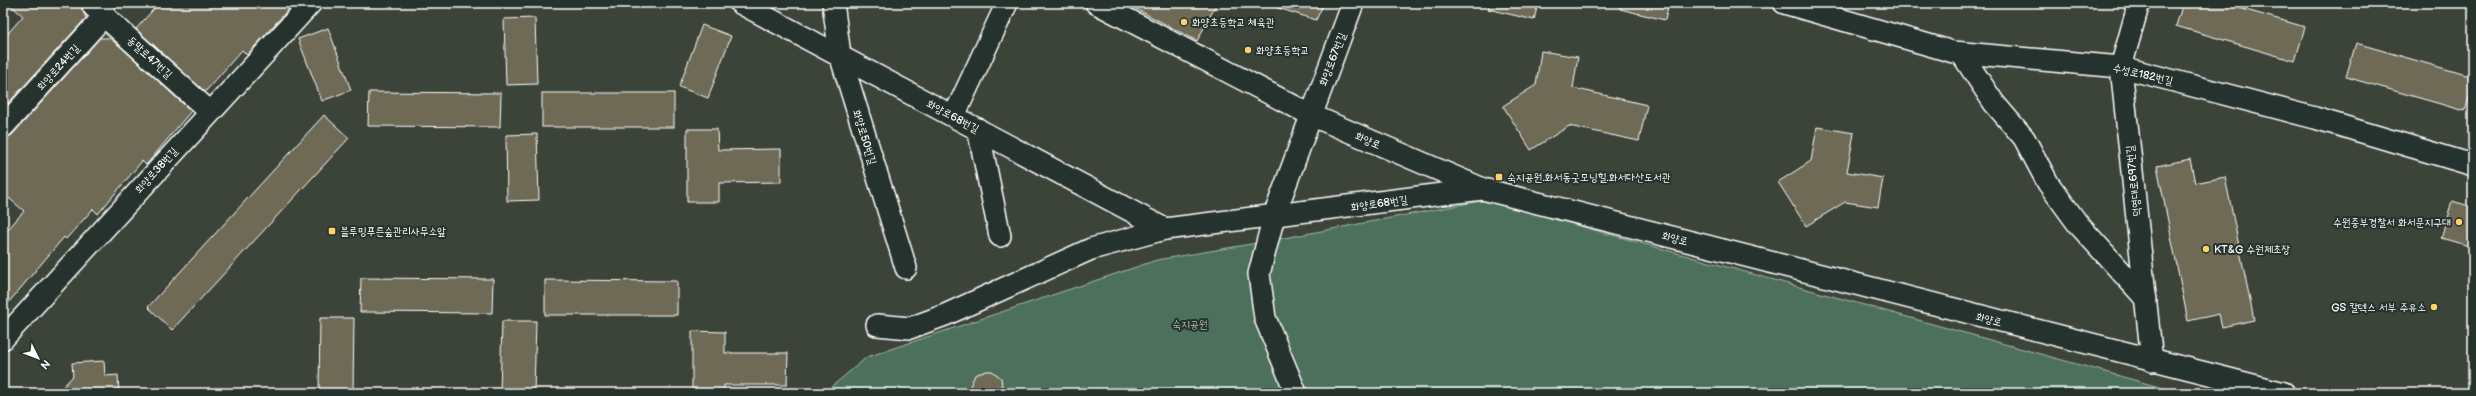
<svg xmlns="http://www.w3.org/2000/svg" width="2476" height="396" font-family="'Balsamiq Sans','Poor Story',sans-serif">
<rect width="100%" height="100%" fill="#3c443a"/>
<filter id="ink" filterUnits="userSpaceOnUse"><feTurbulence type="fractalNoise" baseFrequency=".025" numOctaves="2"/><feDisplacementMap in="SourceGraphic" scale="8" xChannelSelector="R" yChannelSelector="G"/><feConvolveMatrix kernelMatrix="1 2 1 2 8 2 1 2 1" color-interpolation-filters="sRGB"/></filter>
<g filter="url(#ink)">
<!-- green -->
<polygon fill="#4e705b" stroke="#a6b8ad" points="1486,200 2152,385 2183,393 824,393 867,357 1157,260 1263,242"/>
<!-- building -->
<g fill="#6e6a57" stroke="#fff">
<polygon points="8,3 80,3 86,18 3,109 3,39 23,16"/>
<polygon points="159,3 294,3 247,55 242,50 205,92 136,29"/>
<polygon points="1125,3 1217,3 1197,41"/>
<polygon points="1275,3 1324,3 1316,20 1275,7"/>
<polygon points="1489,3 1538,3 1534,20 1488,9"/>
<polygon points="1620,3 1669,3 1665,20 1620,9"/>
<polygon points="2183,3 2222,3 2305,27 2295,61 2176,26"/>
<polygon points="535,18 537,84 506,85 504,19"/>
<polygon points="702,25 731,36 708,98 679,87"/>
<polygon points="328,28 351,90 322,101 298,39"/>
<polygon points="100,38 109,38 121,47 191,111 146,165 142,161 98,214 93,209 66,239 64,237 3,309 3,235 24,211 3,193 3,139 12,135"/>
<polygon points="2356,43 2473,77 2473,85 2465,111 2346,77"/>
<polygon points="1541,51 1578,57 1573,88 1647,105 1639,141 1569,126 1531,150 1503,106 1536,85"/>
<polygon points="369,92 501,93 500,127 368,126"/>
<rect x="542" y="93" width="132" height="34"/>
<polygon points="324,115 349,138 172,330 148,307"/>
<polygon points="1817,127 1854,133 1847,172 1883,178 1878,207 1845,202 1806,226 1778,182 1811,161"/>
<polygon points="687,129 717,129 718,150 781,149 781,182 719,183 719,202 687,202"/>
<polygon points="537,134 539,200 507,201 506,135"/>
<polygon points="2190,159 2195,183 2225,177 2254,320 2222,327 2219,314 2188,321 2157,166"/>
<polygon points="2452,201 2473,207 2473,247 2441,238"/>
<polygon points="361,278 493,279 492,313 360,312"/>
<polygon points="545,280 677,281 677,315 545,315"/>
<polygon points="320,318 354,318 353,393 319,393"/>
<polygon points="502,321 536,321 534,393 500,393"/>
<polygon points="692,331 725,332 725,353 788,353 787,385 724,385 724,393 692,393"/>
<polygon points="104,361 105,376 118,375 119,393 57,393 73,376 72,363"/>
<polygon points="986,371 992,371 1001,378 1003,393 967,393 975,375"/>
</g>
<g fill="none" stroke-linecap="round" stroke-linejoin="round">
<!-- minor casing -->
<g stroke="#fff" stroke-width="24">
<g id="minor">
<polyline points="740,3 1165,229"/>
<polyline points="833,3 840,55 906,268"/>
<polyline points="1096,3 1311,115 1483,189 2284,393"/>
<polyline points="1784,3 1953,52 2121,67 2315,118 2473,165"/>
<polyline points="2139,3 2121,67 2152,361"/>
<polyline points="93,6 210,112"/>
<polyline points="1961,53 1994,103 2024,138 2048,183 2078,224 2146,299"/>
<polyline points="954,116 1007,3"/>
<polyline points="3,127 104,16 103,3"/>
<polyline points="978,129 1000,236"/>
<polyline points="877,325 910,328 945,315 1091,249 1165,229 1482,189"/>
<polyline points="3,339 311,3"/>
<polyline points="1296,393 1265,318 1259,274 1274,216 1353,3"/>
</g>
</g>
<!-- minor -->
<use href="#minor" stroke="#26332d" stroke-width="21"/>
</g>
</g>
<!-- markers -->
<g fill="#ffd166" stroke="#26332d" stroke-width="1.5">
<circle cx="1184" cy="22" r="4"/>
<circle cx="1248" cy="50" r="4"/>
<rect x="1495" y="173" width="8" height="8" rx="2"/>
<circle cx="2459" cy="222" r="4"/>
<rect x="328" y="227" width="8" height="8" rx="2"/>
<circle cx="2206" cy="249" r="4"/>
<circle cx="2434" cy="307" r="4"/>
</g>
<g text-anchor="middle" stroke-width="4" stroke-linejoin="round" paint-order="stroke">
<!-- poi labels -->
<g font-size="11" fill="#fff" stroke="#26332d" text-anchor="start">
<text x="1192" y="26">화양초등학교 체육관</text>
<text x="1256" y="54">화양초등학교</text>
<text x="1507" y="181">숙지공원.화서동굿모닝힐.화서다산도서관</text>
<text x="2451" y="226" text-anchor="end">수원중부경찰서 화서문지구대</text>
<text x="340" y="235">블루밍푸른숲관리사무소앞</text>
<text x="2214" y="253">KT&amp;G 수원제초장</text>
<text x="2426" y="311" text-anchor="end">GS 칼텍스 서부 주유소</text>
</g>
<!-- street labels -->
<g font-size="11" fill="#fff" stroke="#26332d">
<text transform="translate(150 57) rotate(42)" y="4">동말로47번길</text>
<text transform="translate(1332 59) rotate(-69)" y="4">화양로67번길</text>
<text transform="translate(58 67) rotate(-48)" y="4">화양로24번길</text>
<text transform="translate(2143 74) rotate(13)" y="4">수성로182번길</text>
<text transform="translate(953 116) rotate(28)" y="4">화양로68번길</text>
<text transform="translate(865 137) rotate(73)" y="4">화양로50번길</text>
<text transform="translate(1368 140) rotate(23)" y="4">화양로</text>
<text transform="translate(156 170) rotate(-48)" y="4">화양로38번길</text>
<text transform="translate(2133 181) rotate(-96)" y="4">덕영대로697번길</text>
<text transform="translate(1379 203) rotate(-8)" y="4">화양로68번길</text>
<text transform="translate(1675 238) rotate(14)" y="4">화양로</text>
<text transform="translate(1989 319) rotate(14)" y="4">화양로</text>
</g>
<!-- park labels -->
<g font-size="11" fill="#afbfb5" stroke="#26332d">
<text x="1190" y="328">숙지공원</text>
</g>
</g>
<!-- margin -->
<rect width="2476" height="396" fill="none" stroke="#26332d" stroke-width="16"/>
<rect x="8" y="8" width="2460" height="380" fill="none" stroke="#fff" stroke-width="1.5" filter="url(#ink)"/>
<!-- north arrow -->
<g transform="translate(38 358) rotate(132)" stroke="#26332d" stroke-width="3" paint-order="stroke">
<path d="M0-3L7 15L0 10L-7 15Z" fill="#ffffff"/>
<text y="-6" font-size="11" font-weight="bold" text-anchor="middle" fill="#ffffff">N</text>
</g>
</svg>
